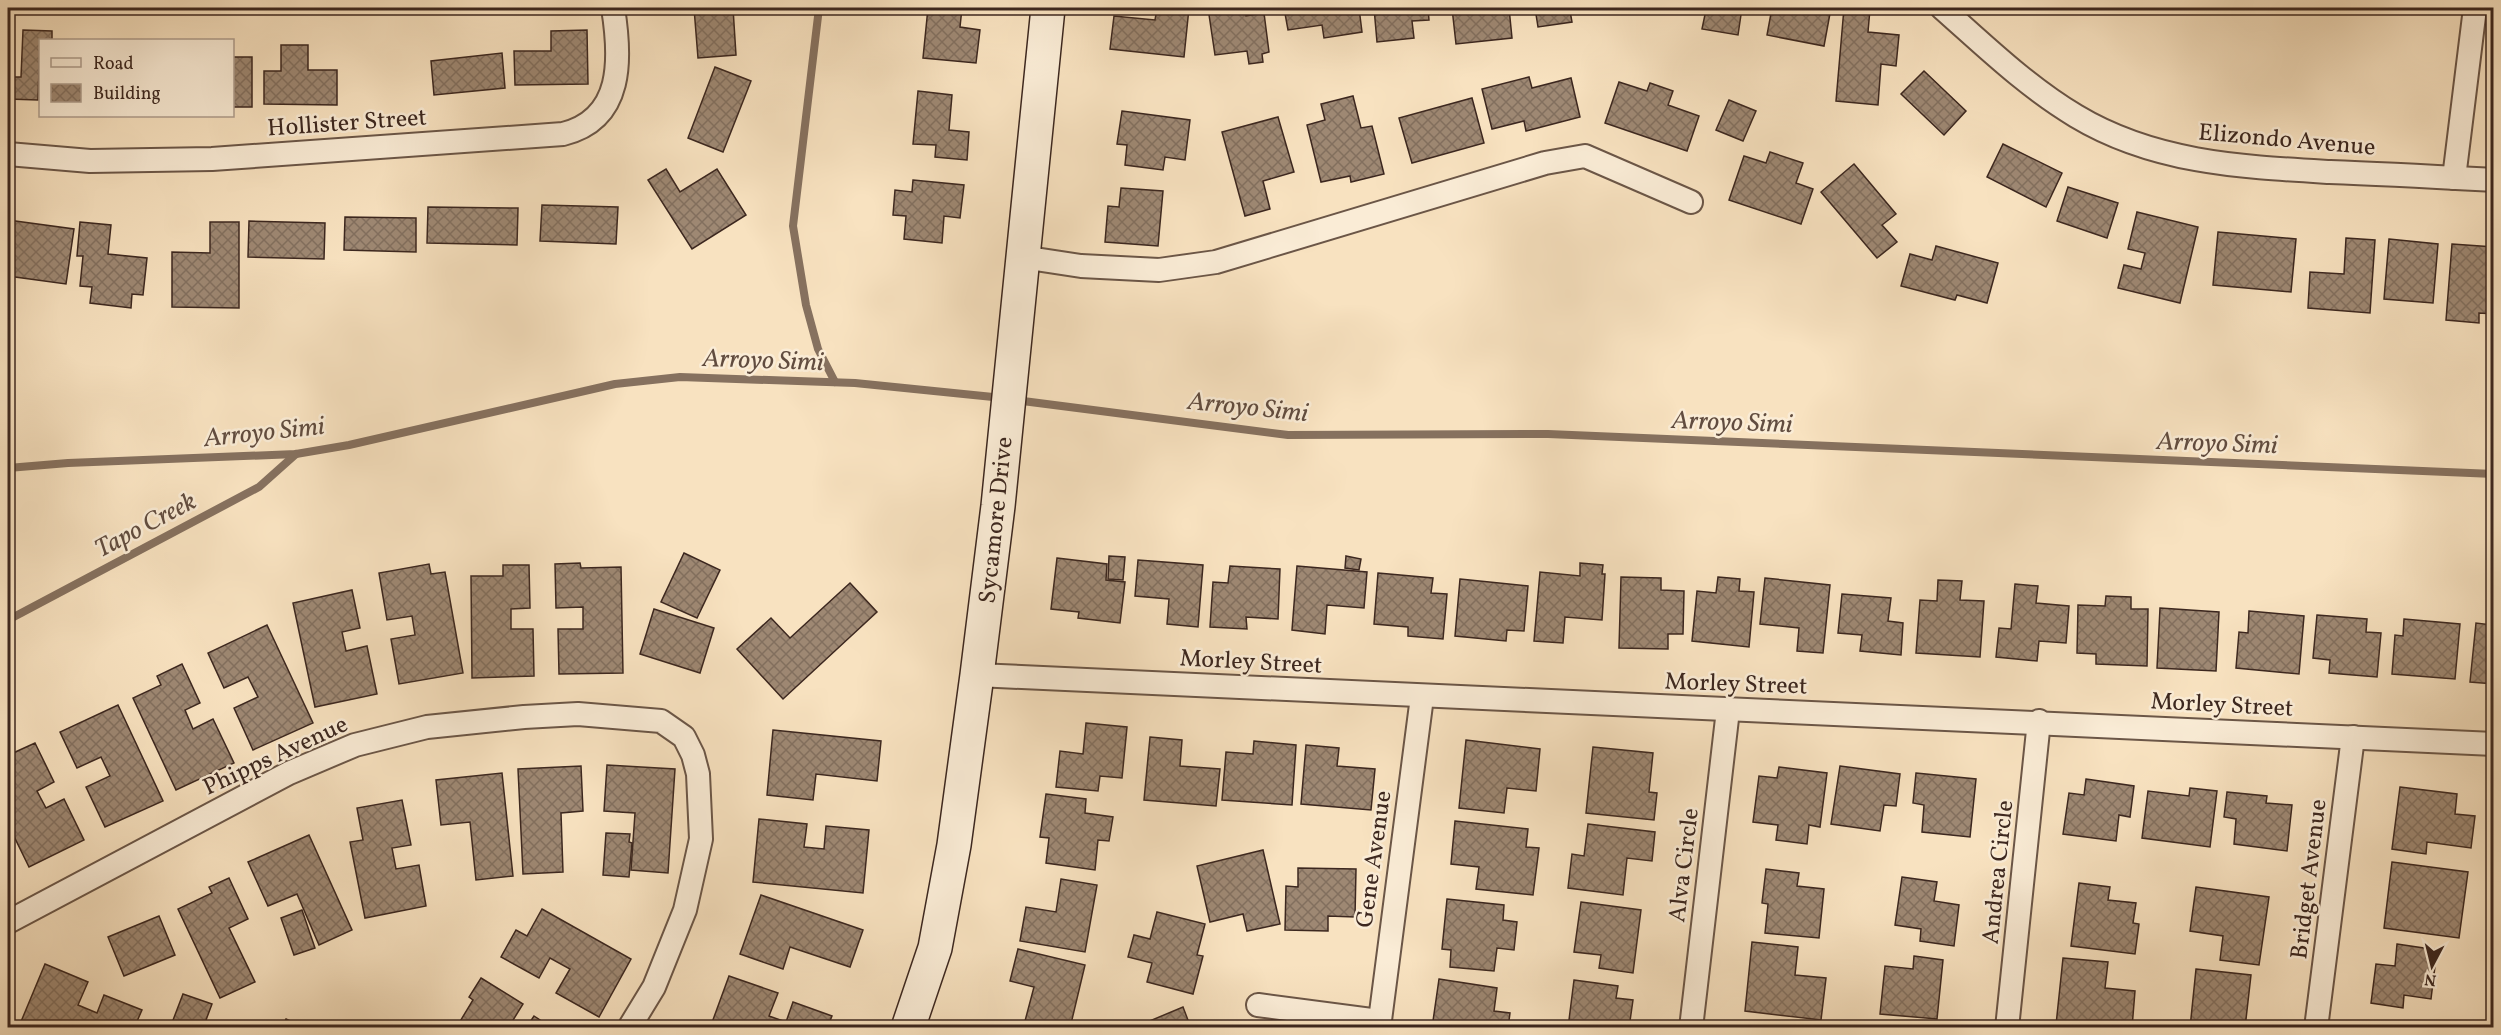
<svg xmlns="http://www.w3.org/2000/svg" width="2501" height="1035" font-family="Vollkorn,serif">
<defs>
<pattern id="building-cross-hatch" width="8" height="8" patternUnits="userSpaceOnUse" patternTransform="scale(1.5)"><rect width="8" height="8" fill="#9e8873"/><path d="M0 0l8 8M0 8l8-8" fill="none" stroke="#826f5e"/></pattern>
</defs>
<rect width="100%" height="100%" fill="#f8e2c0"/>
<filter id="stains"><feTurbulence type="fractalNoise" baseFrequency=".00333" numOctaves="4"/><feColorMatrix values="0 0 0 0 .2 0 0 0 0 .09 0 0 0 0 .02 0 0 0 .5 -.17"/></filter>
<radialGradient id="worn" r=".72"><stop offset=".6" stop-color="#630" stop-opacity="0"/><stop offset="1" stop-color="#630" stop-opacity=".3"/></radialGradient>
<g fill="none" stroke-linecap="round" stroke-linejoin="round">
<!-- stream -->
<g stroke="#86715f" stroke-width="8">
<polyline points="819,8 793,226 806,305 818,349 835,382"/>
<polyline points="1015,400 1288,435 1548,434 2494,474"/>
<polyline points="8,468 68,463 296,454 349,445 615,384 680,377 855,383 1003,398"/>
<polyline points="8,620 259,487 296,454"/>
</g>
</g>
<!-- building -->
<g fill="url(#building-cross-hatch)" stroke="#3c271f" stroke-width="1.5">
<polygon points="694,8 733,8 736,55 698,58"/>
<polygon points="928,8 962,8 960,27 980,30 976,63 923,58"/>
<polygon points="1157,8 1189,8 1184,57 1110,49 1114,16 1155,20"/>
<polygon points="1208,8 1245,8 1246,16 1264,13 1269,52 1262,54 1263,62 1249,64 1247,51 1215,55"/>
<polygon points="1284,8 1359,8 1362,32 1324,38 1322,25 1288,30"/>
<polygon points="1374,8 1428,8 1429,20 1412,21 1414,38 1377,42"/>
<polygon points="1452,8 1509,8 1512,38 1456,44"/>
<polygon points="1535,8 1589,8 1570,11 1572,22 1538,27"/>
<polygon points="1691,8 1742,8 1738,35 1702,29 1706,10"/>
<polygon points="1772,8 1831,8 1824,46 1767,35"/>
<polygon points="1844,8 1870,9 1868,32 1899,35 1896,66 1881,64 1878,105 1836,101"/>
<polygon points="23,30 52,31 52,40 40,40 38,100 8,99 9,77 21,77"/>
<polygon points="587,30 588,84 515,85 514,51 551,51 551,31"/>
<polygon points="281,45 308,45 308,70 337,70 337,105 264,104 264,71 281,71"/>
<polygon points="502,53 505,88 434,95 431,61"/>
<rect x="232" y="57" width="20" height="50"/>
<polygon points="715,67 751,81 723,152 688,138"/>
<polygon points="1924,71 1966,111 1944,135 1901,94"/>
<polygon points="1529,77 1532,88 1571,78 1580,117 1526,131 1524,121 1492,129 1482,89"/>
<polygon points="1619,82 1647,91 1650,83 1673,91 1668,105 1699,116 1687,151 1605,123"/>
<polygon points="918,91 952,95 949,130 969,132 967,160 935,157 936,145 913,144"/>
<polygon points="1353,96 1361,128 1372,126 1384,174 1351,182 1350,176 1321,182 1307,125 1325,120 1321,104"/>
<polygon points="1472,98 1484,143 1412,163 1399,118"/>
<polygon points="1729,100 1756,111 1743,141 1716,130"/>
<polygon points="1122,111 1190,120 1185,160 1165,157 1163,170 1125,165 1127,145 1117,144"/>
<polygon points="1278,117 1294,172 1263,181 1270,209 1245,216 1222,132"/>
<polygon points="2003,144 2062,173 2046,207 1987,177"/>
<polygon points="1770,152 1803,163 1796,183 1813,189 1801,224 1729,200 1744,156 1766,163"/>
<polygon points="1854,164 1896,214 1882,225 1897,242 1877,258 1821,192"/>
<polygon points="666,169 680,192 717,169 746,215 692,249 648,180"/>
<polygon points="913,180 964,185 960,218 944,216 942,243 904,239 906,216 893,215 895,190 912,192"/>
<polygon points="2068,187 2118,203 2107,238 2057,221"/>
<polygon points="1121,188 1163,191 1158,246 1105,242 1108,206 1119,207"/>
<polygon points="542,205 618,207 616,244 540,241"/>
<polygon points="428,207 518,208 517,245 427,243"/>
<polygon points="2137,212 2198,227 2180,303 2118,288 2124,265 2141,269 2145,253 2128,249"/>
<polygon points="345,217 416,218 416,252 344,250"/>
<polygon points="8,220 74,229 66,284 8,276"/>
<polygon points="249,221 325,223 324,259 248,257"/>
<polygon points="80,222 111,225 108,254 147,258 143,295 132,294 131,308 90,303 92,287 80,286 83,256 77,256"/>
<polygon points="210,222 239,222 239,308 172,307 172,252 210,253"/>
<polygon points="2218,232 2296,239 2291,292 2213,285"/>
<polygon points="2346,238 2375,240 2370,313 2308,308 2310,272 2344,274"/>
<polygon points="2389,239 2438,244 2433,303 2384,299"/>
<polygon points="2452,244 2494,247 2494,314 2479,313 2479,323 2446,320"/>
<polygon points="1936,246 1998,263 1987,303 1957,295 1955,300 1901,286 1910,254 1932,260"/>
<polygon points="684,553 720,570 697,618 661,602"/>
<polygon points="1109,556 1125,557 1123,580 1108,579"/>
<polygon points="1346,556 1361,559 1359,570 1345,568"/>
<polygon points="1057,558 1107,564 1106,580 1125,582 1120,623 1078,618 1079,612 1051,609"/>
<polygon points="1138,560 1203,565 1198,627 1167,624 1169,599 1135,596"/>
<polygon points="580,563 581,568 621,567 623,673 559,674 558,629 583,629 583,607 556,608 555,564"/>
<polygon points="1580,563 1603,565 1602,574 1605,574 1602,620 1565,617 1563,643 1534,641 1540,572 1580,576"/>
<polygon points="429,564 431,574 445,572 463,673 399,684 391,639 415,635 412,616 387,620 379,573"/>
<polygon points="503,565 529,565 530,608 511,609 511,629 533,629 534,676 472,678 471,576 503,576"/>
<polygon points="1230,566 1280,569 1278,619 1246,617 1247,629 1210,627 1213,582 1228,583"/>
<polygon points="1297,566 1367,572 1364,608 1327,605 1325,634 1292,630"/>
<polygon points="1378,573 1433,578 1431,593 1447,594 1443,639 1408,636 1408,627 1374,624"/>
<polygon points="1621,577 1661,578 1661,590 1684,591 1683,634 1668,634 1668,649 1619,648"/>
<polygon points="1718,577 1740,579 1739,591 1754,592 1749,647 1692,641 1697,591 1716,593"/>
<polygon points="1765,578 1830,585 1823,653 1797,651 1799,628 1760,624"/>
<polygon points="1460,579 1528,586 1524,631 1507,630 1506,641 1455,636"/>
<polygon points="1938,580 1962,581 1960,600 1984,601 1980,657 1916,653 1920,600 1937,601"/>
<polygon points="850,583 877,612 783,699 737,649 771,618 790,638"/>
<polygon points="2015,584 2038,586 2036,603 2069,606 2066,643 2039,641 2037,661 1996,657 1999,628 2011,629"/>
<polygon points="352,590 360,628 342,632 346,651 367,646 377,694 315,707 293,603"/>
<polygon points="1842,594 1891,598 1888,621 1903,623 1901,655 1860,651 1862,635 1838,633"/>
<polygon points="2106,596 2131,597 2131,609 2148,609 2147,666 2096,664 2096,654 2077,653 2078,605 2105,606"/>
<polygon points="2160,608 2219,612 2216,671 2157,668"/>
<polygon points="654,609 714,628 700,673 640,654"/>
<polygon points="2493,610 2494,684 2470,682 2476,623 2492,625"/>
<polygon points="2249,611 2304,616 2299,674 2236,668 2239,632 2248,633"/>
<polygon points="2317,615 2367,619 2366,632 2381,633 2377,677 2329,673 2330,660 2313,658"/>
<polygon points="2404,619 2460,624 2455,679 2392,674 2395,635 2403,636"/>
<polygon points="267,625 313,723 253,750 234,708 258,697 248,677 224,688 208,653"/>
<polygon points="182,664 200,703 185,710 193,729 213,719 234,763 176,790 133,698 161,685 157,676"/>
<polygon points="118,705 163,801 105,827 86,787 110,776 101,757 77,768 60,732"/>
<polygon points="1086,723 1127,727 1122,778 1100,776 1098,791 1056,787 1060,751 1083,754"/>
<polygon points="773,730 881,741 877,781 816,774 813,800 767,795"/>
<polygon points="1150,737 1182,740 1180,766 1220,769 1216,806 1144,800"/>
<polygon points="1466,740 1540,749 1536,791 1507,788 1504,813 1459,808"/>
<polygon points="1254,741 1296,745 1292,805 1222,800 1226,752 1253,754"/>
<polygon points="35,743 54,782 37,791 46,808 64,799 84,840 29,867 8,824 8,765 14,762 11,754"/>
<polygon points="1306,745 1339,748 1337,766 1375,769 1371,810 1301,804"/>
<polygon points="1593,747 1653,753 1649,792 1657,793 1654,820 1586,813"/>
<polygon points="607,765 675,769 668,873 631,870 635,813 604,811"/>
<polygon points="581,766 583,811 561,813 563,872 523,874 518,769"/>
<polygon points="1840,766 1900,774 1896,806 1884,805 1880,831 1831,824"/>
<polygon points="1779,767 1827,773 1820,827 1809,825 1807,844 1776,840 1778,825 1753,822 1759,776 1777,778"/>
<polygon points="502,773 513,876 476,880 470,822 441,825 436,780"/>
<polygon points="1916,773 1976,779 1970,837 1922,832 1924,805 1913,803"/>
<polygon points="2086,779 2134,786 2130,817 2119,815 2116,841 2063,834 2069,793 2084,795"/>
<polygon points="2400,787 2457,794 2455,814 2475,816 2471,848 2427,842 2426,854 2392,849"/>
<polygon points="2190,788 2217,791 2210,847 2142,838 2148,791 2189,796"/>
<polygon points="2227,792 2267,796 2266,803 2292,805 2287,851 2234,844 2236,819 2224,817"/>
<polygon points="1046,794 1086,799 1085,813 1113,817 1109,841 1098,840 1095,870 1046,863 1049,838 1040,837"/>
<polygon points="402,800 411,845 392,848 396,869 419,865 426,906 365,918 350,842 363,840 357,808"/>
<polygon points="759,819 807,824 804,847 824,849 826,826 869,830 863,893 753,882"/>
<polygon points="1455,821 1528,829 1526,847 1539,848 1533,895 1476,889 1479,867 1451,864"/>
<polygon points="1588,824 1655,832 1652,861 1627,858 1623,895 1568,888 1572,854 1584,856"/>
<polygon points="606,833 630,834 629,842 632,843 629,877 603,875"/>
<polygon points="309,835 352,930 319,945 297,894 268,906 248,862"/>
<polygon points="1263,850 1280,924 1247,931 1243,914 1210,922 1197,866"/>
<polygon points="2392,862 2468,872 2459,938 2384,928"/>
<polygon points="8,865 14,881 8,884"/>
<polygon points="1298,868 1356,869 1355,917 1328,916 1328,931 1285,930 1286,886 1298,887"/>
<polygon points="1766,869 1799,873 1797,886 1824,889 1819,938 1765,933 1768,904 1762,903"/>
<polygon points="1902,877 1937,882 1934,901 1959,905 1954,946 1920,941 1921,929 1895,925"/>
<polygon points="229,878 248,919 229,928 255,982 220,998 178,909 212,893 209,887"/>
<polygon points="1061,879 1097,885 1085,952 1020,941 1026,907 1056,912"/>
<polygon points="2079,883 2110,887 2108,900 2136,903 2133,923 2139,924 2135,954 2071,946"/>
<polygon points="2196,887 2269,897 2259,965 2220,960 2223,936 2190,931"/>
<polygon points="761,895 863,930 850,967 790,947 783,969 740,954"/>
<polygon points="1447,899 1504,905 1503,920 1517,922 1514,950 1497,948 1494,971 1450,967 1451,950 1442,949"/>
<polygon points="1581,902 1641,910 1633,973 1599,968 1601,955 1574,952"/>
<polygon points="542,909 631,959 599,1017 556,993 570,969 550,958 539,978 501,957 516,930 527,936"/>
<polygon points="302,910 315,948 294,955 281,918"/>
<polygon points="1157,912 1205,924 1197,955 1203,956 1193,994 1147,982 1152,963 1128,957 1134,935 1150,939"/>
<polygon points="159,916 175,955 124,976 108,937"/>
<polygon points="1752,942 1798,947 1795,975 1826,978 1821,1020 1745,1011"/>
<polygon points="2397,944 2437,950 2431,999 2404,995 2403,1008 2371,1003 2376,964 2395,966"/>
<polygon points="1018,949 1085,965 1070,1028 1052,1028 1025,1021 1034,987 1010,981"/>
<polygon points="1914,956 1943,960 1937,1019 1880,1014 1885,966 1913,969"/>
<polygon points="2063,958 2108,962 2105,988 2135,991 2132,1028 2056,1025"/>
<polygon points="45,964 88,982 78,1005 97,1013 104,995 142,1010 134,1028 28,1028 20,1024"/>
<polygon points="2196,969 2251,975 2245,1028 2190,1028"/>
<polygon points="729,976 778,993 769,1016 786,1022 793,1002 832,1016 827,1028 710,1028"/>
<polygon points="481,978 523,1004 510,1025 514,1028 456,1028 473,1000 469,997"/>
<polygon points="1439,979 1497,988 1494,1011 1510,1013 1508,1028 1432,1028"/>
<polygon points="1574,980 1618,986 1616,998 1633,1000 1629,1028 1568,1028"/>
<polygon points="183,994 212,1004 203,1028 170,1028"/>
<polygon points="1183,1007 1191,1028 1133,1028"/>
<polygon points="534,1016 552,1028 526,1028"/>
<polygon points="286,1019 305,1028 282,1028"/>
<polygon points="1743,1021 1793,1028 1742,1028"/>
<polygon points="2376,1021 2426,1026 2426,1028 2375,1028"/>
</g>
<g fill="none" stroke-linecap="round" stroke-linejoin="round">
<!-- street casing -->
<g stroke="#6b5647" stroke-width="26">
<g id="street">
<path d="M1942,8C1985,46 2026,86 2076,116C2154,163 2242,167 2330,172C2385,174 2439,177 2494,180"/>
<path d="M8,154L90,161L212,159L563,134C624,119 621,58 613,8"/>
<polyline points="2454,178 2475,8"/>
<polyline points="1022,257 1081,266 1159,270 1216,262 1545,163 1585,156 1691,202"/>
<polyline points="977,675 2494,744"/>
<polyline points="8,922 289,773 355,745 427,727 524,717 578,714 661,721 684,737 693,755 698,774 701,839 685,910 654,987 629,1028"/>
<polyline points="1258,1005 1379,1021"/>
<polyline points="1379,1028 1422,697"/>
<polyline points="1691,1028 1728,710"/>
<polyline points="2007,1028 2039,721"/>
<polyline points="2316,1028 2353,737"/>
</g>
</g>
<!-- secondary casing -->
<g stroke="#3c271f" stroke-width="36">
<polyline id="secondary" points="908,1028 935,948 954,845 977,675 998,506 1048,8"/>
</g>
<!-- street -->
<use href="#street" stroke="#faecd6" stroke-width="22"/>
<!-- secondary -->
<use href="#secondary" stroke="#faecd6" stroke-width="33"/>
</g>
<g text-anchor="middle" stroke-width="5" stroke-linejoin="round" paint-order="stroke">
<!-- street labels -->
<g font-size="24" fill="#3c271f" stroke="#faecd6">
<text transform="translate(347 122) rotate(-4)" y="8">Hollister Street</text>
<text transform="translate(2287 139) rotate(5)" y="8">Elizondo Avenue</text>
<text transform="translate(995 520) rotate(-84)" y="8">Sycamore Drive</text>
<text transform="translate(1251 661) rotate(3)" y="8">Morley Street</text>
<text transform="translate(1736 683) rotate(2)" y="8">Morley Street</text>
<text transform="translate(2222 704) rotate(3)" y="8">Morley Street</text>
<text transform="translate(275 755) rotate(-25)" y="8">Phipps Avenue</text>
<text transform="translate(1373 859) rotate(-82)" y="8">Gene Avenue</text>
<text transform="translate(1683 865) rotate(-83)" y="8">Alva Circle</text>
<text transform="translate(1997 872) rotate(-84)" y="8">Andrea Circle</text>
<text transform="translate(2308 879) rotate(-83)" y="8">Bridget Avenue</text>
</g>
<!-- water labels -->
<g font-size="26" font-style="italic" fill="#614c3f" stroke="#faecd6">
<text transform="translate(763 359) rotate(2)" y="9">Arroyo Simi</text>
<text transform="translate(1248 406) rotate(6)" y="9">Arroyo Simi</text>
<text transform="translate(1732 421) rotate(2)" y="9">Arroyo Simi</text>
<text transform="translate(264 431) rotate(-6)" y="9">Arroyo Simi</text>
<text transform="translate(2217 442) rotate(2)" y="9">Arroyo Simi</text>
<text transform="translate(145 524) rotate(-28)" y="9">Tapo Creek</text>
</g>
</g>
<!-- margin -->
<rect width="2501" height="1035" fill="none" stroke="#f8e2c0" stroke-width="30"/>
<rect x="9" y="9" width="2483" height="1017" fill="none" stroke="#3c271f" stroke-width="3"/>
<rect x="15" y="15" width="2471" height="1005" fill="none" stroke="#3c271f" stroke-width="1.5"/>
<!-- legend -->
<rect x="39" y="39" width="195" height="78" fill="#faecd6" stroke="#ae9d8d" stroke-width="1.5"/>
<rect x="51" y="58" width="30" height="9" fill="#faecd6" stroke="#ae9d8d" stroke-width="1.5"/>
<text x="93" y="69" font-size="18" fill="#3c271f">Road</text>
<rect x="51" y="84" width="30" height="18" fill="url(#building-cross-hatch)" stroke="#ae9d8d" stroke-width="1.5"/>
<text x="93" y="99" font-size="18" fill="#3c271f">Building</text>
<!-- north arrow -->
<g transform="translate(2432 966) rotate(187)" stroke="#faecd6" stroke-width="4.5" paint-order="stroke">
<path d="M0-4.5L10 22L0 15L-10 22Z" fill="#3c271f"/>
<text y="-9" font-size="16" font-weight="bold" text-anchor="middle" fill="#3c271f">N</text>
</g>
<rect width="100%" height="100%" filter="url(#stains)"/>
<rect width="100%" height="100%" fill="url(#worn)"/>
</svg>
